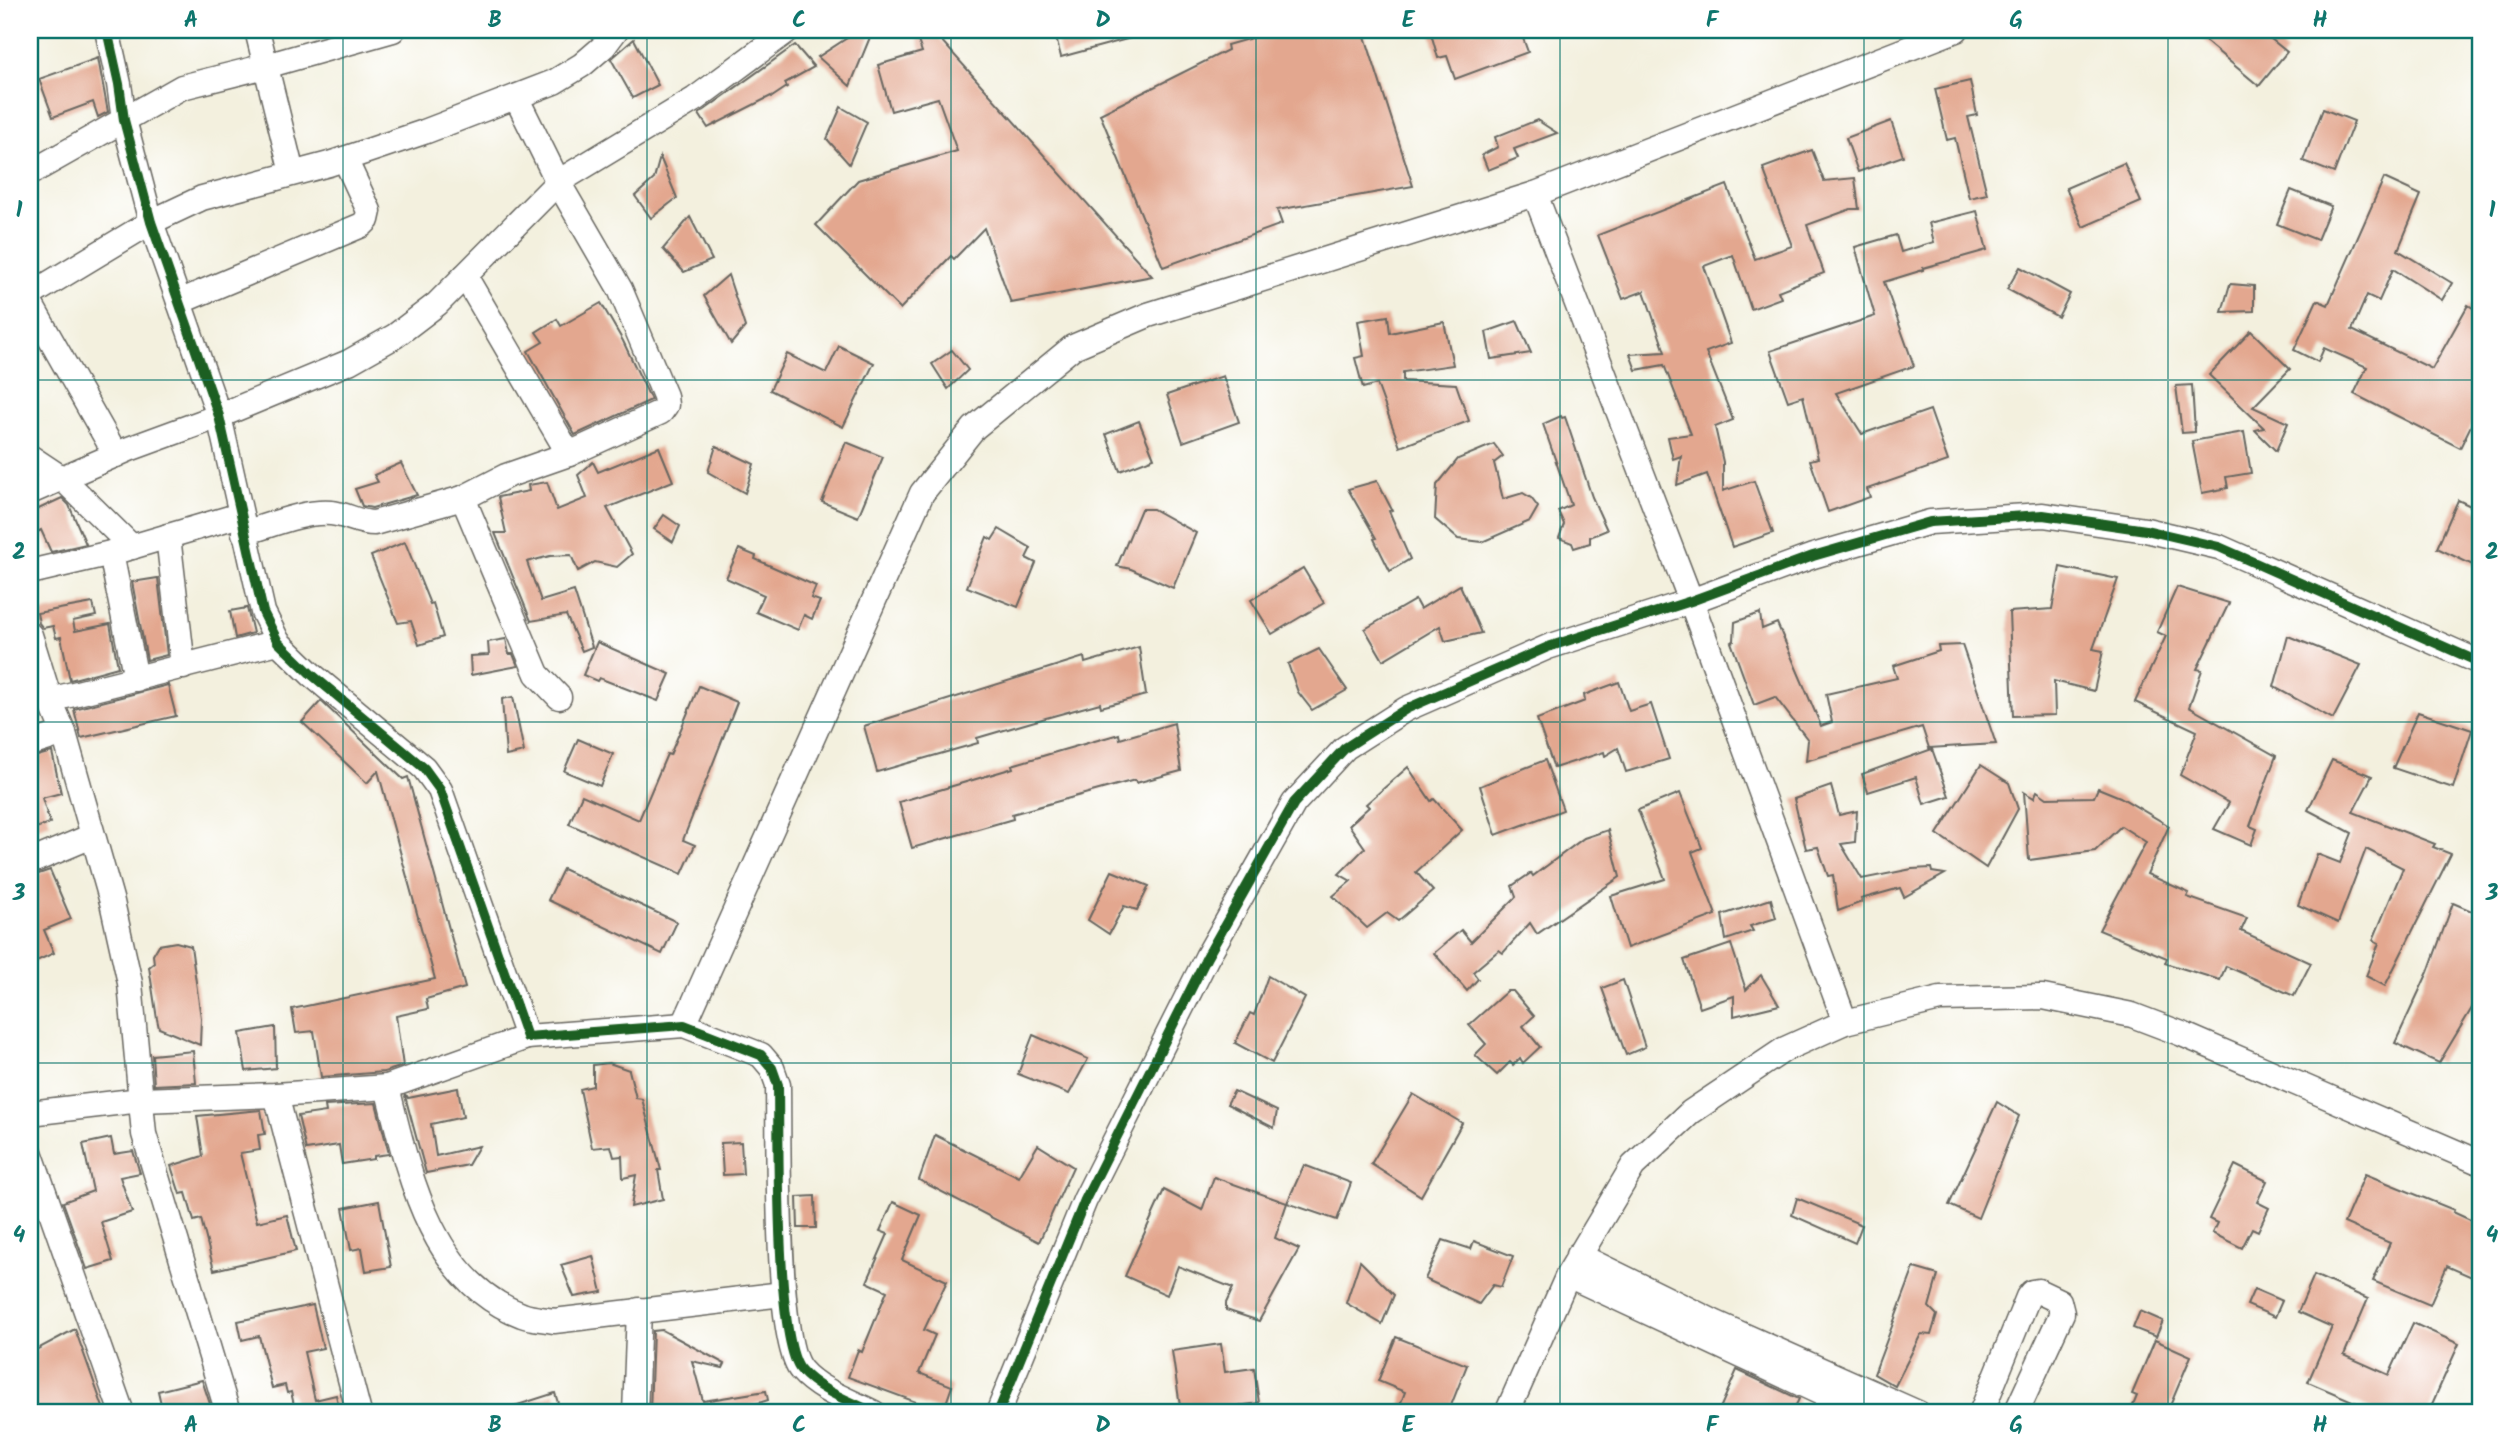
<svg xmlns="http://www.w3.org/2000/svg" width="2511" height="1443" font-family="Kalam,sans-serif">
<rect width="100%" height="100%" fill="#fff"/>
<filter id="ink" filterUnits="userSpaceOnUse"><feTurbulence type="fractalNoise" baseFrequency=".0143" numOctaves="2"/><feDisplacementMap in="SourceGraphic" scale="14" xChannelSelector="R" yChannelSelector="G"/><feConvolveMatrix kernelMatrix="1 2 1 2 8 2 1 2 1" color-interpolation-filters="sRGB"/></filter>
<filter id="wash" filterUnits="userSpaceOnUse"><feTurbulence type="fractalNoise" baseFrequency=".00686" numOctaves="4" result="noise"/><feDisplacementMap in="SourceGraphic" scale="28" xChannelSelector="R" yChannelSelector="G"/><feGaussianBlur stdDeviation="1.57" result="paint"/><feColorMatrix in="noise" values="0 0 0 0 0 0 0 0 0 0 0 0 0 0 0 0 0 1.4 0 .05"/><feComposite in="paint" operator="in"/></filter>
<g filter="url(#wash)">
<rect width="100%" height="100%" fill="#f3f0de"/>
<g id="blocks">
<!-- building -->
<g fill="#e3a78f">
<polygon points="845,30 873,30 850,86 818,57 850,36"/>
<polygon points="914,30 932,30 1152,276 1011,303 984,228 954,259 951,256 900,309 816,225 858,180 957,151 938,98 891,111 878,65 922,52"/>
<polygon points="1054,30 1142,30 1142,35 1061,57"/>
<polygon points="1280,30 1363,30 1413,186 1277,210 1282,224 1163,267 1100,114 1228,50 1227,45"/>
<polygon points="1430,30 1520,30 1528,52 1455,79 1447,56 1438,58"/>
<polygon points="2192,30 2260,30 2287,52 2259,86"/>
<polygon points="634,39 658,85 633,98 611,59"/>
<polygon points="795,45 814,67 785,83 787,87 772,97 771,96 708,128 699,114"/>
<polygon points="98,58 108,112 98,117 93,102 53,117 39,79"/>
<polygon points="1970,81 1977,115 1968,117 1987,194 1969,198 1955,138 1947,140 1935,89"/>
<polygon points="841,107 867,122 849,164 827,139"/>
<polygon points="2323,109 2354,121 2334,173 2303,161"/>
<polygon points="1537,120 1557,133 1514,149 1518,158 1488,170 1482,155 1498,147 1495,137"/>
<polygon points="1891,121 1903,156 1858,172 1846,138"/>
<polygon points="1812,150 1824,181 1855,178 1859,209 1851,209 1807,225 1824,273 1778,291 1781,298 1751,309 1733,255 1704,266 1731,343 1706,352 1733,420 1715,427 1723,462 1723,491 1754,481 1773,533 1732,547 1707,474 1677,485 1681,456 1673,459 1668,437 1691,434 1664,365 1636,370 1630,354 1665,352 1644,291 1623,299 1598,235 1727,185 1755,259 1792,246 1763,168"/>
<polygon points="660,157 677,198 651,218 635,196 654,179"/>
<polygon points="2124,163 2141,202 2083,227 2066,188"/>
<polygon points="2384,178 2421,195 2398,250 2452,283 2442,300 2393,269 2379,301 2367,295 2352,330 2432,369 2468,305 2481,313 2481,405 2460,448 2354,394 2367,367 2324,348 2318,362 2294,350 2317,300 2328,305"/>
<polygon points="2291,190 2331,206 2317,240 2277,224"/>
<polygon points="1977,211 1987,250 1923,268 1923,270 1884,282 1914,366 1836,393 1862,434 1930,410 1948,461 1867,489 1870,497 1828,512 1810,460 1818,458 1803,396 1788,401 1770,351 1875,316 1855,247 1896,235 1901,252 1934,242 1929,223"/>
<polygon points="690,217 712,260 684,272 663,249"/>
<polygon points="2020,267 2070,294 2058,317 2007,289"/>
<polygon points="728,275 745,327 731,344 704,296"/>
<polygon points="2230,284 2254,286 2254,311 2222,312"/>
<polygon points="601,303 623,341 651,400 575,435 528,351 543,342 536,332 557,319 561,326"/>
<polygon points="1388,316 1390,333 1444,322 1453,365 1403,372 1403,381 1456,384 1469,421 1400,447 1377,384 1363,388 1355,358 1364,356 1358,321"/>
<polygon points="1517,321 1531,353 1491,359 1486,332"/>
<polygon points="2251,331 2290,369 2253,407 2288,423 2276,451 2255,430 2264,428 2209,375"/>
<polygon points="839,346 874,363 843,427 770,390 787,354 826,373"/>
<polygon points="952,350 968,370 948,389 932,364"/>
<polygon points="1223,376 1239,422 1183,442 1167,395"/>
<polygon points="2192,385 2195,432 2182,433 2176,386"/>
<polygon points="1561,416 1562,418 1565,417 1592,497 1607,530 1590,537 1590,543 1574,548 1572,543 1559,538 1564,524 1558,511 1571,505 1543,424"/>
<polygon points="1139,421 1154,458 1120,471 1106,434"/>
<polygon points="2244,432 2251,473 2226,477 2228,488 2202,493 2192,441"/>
<polygon points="846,442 883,457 858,517 822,502"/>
<polygon points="1494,444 1503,456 1494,463 1503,499 1523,493 1531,498 1538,507 1530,521 1482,542 1458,539 1435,519 1437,485 1458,459"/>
<polygon points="716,446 754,464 745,493 708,472"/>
<polygon points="659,447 673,481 607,508 632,554 617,567 595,562 578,571 571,555 550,556 527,562 541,601 574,591 592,647 582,651 566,615 531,621 495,533 506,533 498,497 529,491 528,485 547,482 557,510 587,498 578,475 593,462 598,472"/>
<polygon points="401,463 417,495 372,508 362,506 355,489 378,482 374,475"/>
<polygon points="1377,481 1392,510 1389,511 1410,559 1390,571 1374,539 1376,538 1348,489"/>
<polygon points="62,498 69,505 86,544 51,552 41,530 30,536 30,513"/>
<polygon points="2458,500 2481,511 2481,569 2437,548"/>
<polygon points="1141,509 1153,509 1196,533 1173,588 1131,569 1117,566"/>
<polygon points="664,515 680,526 673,542 654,529"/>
<polygon points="999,529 1031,548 1026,558 1036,563 1018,607 967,587 987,537 992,540"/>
<polygon points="405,542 430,604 433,603 443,637 419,645 411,621 398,623 371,556"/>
<polygon points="739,549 756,556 755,559 816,586 811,598 820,601 812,619 804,615 798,630 756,612 764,595 726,578"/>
<polygon points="2060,567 2118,579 2093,649 2103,651 2094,691 2054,681 2055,715 2013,716 2009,612 2052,609"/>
<polygon points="1303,568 1324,603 1272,634 1251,600"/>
<polygon points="158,578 167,655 147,660 132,582"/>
<polygon points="1460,585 1481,633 1445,641 1440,626 1383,660 1365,629 1415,600 1420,609"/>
<polygon points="2177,587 2229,603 2197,669 2202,670 2189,707 2276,756 2250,826 2257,829 2251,845 2214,829 2229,803 2180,775 2197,731 2135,702 2166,636 2157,632"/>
<polygon points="93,603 96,616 73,621 75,631 110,624 118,667 70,680 61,637 56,638 53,626 43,628 39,623 37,613"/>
<polygon points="247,608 253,633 235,638 230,611"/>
<polygon points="1760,613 1762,629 1777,623 1821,726 1832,722 1826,694 1897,678 1893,666 1939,651 1938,646 1962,645 1996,744 1929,748 1922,727 1806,761 1808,740 1775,697 1754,705 1731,642 1734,641 1735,622"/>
<polygon points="2288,636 2361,665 2333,719 2274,687"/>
<polygon points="506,639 509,654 513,654 518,666 471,675 470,656 489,655 488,642"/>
<polygon points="597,642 670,674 658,701 599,678 597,681 583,675"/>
<polygon points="1139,647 1146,695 1101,707 1100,703 1035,721 977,738 978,743 877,772 864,726 1084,657 1085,663"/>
<polygon points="1319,649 1347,690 1312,710 1298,692 1288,664"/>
<polygon points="1619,682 1629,711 1651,704 1669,759 1626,772 1618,748 1605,756 1604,752 1554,768 1537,719 1585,701 1584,695"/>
<polygon points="168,685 176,716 81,738 74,709"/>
<polygon points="699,686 737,702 683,840 695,845 682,874 569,824 582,795 639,820 667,754 670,755"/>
<polygon points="513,697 524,752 506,756 502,699"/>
<polygon points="321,701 403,779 408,777 465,988 426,999 428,1009 396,1016 403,1066 384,1072 321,1077 314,1031 296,1033 292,1009 435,979 378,771 367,783 302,722"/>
<polygon points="2418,712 2472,730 2453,788 2393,768"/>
<polygon points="1174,723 1181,771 1136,783 1135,780 1012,814 1013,819 912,848 899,802 1013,768 1012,765 1063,750 1119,734 1120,739"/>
<polygon points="578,739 613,754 600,786 564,771"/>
<polygon points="1932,749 1949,796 1924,804 1916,777 1868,792 1862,774"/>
<polygon points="52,752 61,793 42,798 50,823 30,830 30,758"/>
<polygon points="1545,760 1563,810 1496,835 1480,786"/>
<polygon points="2332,760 2372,776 2353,812 2435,844 2433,847 2451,854 2385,986 2366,976 2379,943 2373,940 2403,868 2366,849 2338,923 2298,905 2317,854 2340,863 2352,833 2308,810"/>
<polygon points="1981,765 2009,783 2018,809 1986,868 1937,834"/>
<polygon points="1408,767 1431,801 1434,799 1462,830 1416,872 1433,891 1398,921 1387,913 1367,928 1333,896 1351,881 1339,874 1365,848 1349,825 1369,807 1366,804"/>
<polygon points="1831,786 1839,815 1857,811 1855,842 1841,844 1862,879 1912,869 1931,868 1932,872 1945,874 1904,897 1900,888 1861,899 1862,902 1838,911 1833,875 1828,876 1818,847 1806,849 1794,799"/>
<polygon points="2098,788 2120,797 2169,826 2147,874 2189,893 2187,897 2247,918 2241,931 2311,963 2294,996 2226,966 2220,980 2165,963 2167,958 2099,930 2146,842 2121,826 2095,851 2029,860 2024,792 2034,798 2037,791 2047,798 2094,797"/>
<polygon points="1680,793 1702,848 1692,852 1716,915 1627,948 1611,896 1665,879 1638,810"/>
<polygon points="1608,830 1620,877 1537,934 1530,923 1503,953 1499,950 1473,972 1478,979 1467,991 1434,953 1461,930 1471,942 1516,897 1512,886 1531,873 1533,876 1584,838"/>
<polygon points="563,869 677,922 662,954 548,900"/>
<polygon points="50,870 71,919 44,930 54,953 30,964 30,877"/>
<polygon points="1112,871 1149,886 1137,910 1124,906 1109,934 1088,920"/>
<polygon points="1771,899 1776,918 1750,926 1753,931 1726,940 1722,915"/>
<polygon points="2453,903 2481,915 2481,993 2439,1063 2395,1043 2428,972"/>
<polygon points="176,942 191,946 201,1018 200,1045 159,1028 157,1019 149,967 154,963 153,955 159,945"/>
<polygon points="1731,944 1746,990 1761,975 1779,1005 1734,1016 1734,996 1700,1008 1684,960"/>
<polygon points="1268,976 1305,998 1272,1063 1235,1043 1250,1013 1254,1015"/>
<polygon points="1623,980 1645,1047 1626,1055 1602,988"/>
<polygon points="1507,991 1513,991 1534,1016 1523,1026 1540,1047 1523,1063 1520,1058 1513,1065 1510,1062 1497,1075 1475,1055 1486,1044 1469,1025"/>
<polygon points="275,1027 276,1068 246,1071 240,1033"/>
<polygon points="1033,1035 1088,1059 1069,1094 1018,1074"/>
<polygon points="193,1051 196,1083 154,1085 152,1055"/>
<polygon points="609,1063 629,1070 636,1098 642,1099 661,1170 658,1170 663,1199 631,1207 636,1175 623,1178 622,1156 614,1157 611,1146 592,1148 580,1089 593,1086 593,1065"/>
<polygon points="458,1088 463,1117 431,1124 436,1156 479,1146 468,1165 426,1173 405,1096 407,1096 408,1098"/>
<polygon points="1234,1091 1277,1111 1274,1128 1227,1104"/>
<polygon points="1413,1094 1462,1123 1421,1196 1371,1164"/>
<polygon points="1997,1102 2019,1116 1978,1218 1949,1205"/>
<polygon points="376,1103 389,1154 374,1156 374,1159 342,1164 339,1145 306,1150 298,1116 326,1112 325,1106"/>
<polygon points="261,1110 265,1134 258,1135 260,1150 240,1153 257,1222 287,1215 296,1251 214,1270 201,1219 194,1221 186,1193 180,1194 171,1166 203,1156 197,1116"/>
<polygon points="935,1135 1019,1177 1038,1145 1073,1167 1039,1242 919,1180"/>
<polygon points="111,1138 114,1154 133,1151 140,1173 120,1177 132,1212 101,1222 113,1261 87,1269 63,1202 93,1191 83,1144"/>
<polygon points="741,1142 743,1174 723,1175 721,1143"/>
<polygon points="1304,1165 1351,1183 1337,1220 1287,1203"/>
<polygon points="2235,1165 2267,1181 2257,1202 2269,1208 2258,1231 2252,1228 2242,1248 2212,1233 2217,1223 2209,1219"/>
<polygon points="2365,1174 2454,1210 2453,1212 2481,1225 2481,1281 2447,1266 2430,1305 2373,1281 2390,1243 2344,1223"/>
<polygon points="1214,1177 1287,1203 1275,1238 1299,1249 1259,1321 1226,1310 1226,1303 1233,1288 1178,1266 1167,1295 1125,1276 1164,1190 1202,1210"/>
<polygon points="815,1196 816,1228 798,1228 797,1197"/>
<polygon points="1797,1198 1862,1225 1855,1243 1792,1215"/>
<polygon points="379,1201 391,1267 366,1271 362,1248 351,1250 343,1208"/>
<polygon points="893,1202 921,1215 902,1260 947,1281 924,1330 935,1335 919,1373 952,1386 943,1412 848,1377 858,1350 862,1352 887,1291 867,1282 888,1234 880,1231"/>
<polygon points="1443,1240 1471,1249 1474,1241 1513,1256 1501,1287 1493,1285 1479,1304 1425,1279"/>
<polygon points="593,1256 602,1292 574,1297 561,1265"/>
<polygon points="1360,1261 1394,1295 1382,1324 1346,1303"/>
<polygon points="1914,1268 1938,1275 1929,1307 1937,1315 1931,1335 1921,1334 1895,1386 1874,1374"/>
<polygon points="2314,1275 2368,1299 2344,1355 2389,1375 2413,1323 2459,1344 2428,1413 2380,1413 2308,1382 2332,1327 2298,1312"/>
<polygon points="2254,1289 2282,1301 2275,1317 2247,1305"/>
<polygon points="313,1305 323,1348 304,1352 315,1400 336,1395 340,1413 289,1413 288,1407 294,1405 291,1392 287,1393 285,1385 272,1388 259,1336 242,1340 238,1321"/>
<polygon points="2140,1311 2163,1321 2156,1337 2133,1328"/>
<polygon points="75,1329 105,1413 30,1413 30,1406 35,1395 30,1386 30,1353"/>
<polygon points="662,1330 725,1364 723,1368 692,1361 703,1401 766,1391 768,1400 728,1413 650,1413 653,1331"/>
<polygon points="1396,1337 1467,1365 1448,1413 1397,1413 1405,1392 1378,1381"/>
<polygon points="2155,1340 2191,1356 2167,1413 2144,1413 2132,1408 2137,1396 2132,1394"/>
<polygon points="1221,1344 1225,1372 1254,1368 1259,1403 1229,1407 1230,1413 1181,1413 1172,1351"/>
<polygon points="1737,1370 1799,1399 1792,1413 1718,1413"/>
<polygon points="202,1380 213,1413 163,1413 158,1391"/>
<polygon points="555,1393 561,1413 502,1413 502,1410"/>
</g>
</g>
</g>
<g filter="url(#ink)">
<use href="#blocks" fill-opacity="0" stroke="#676660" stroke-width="2"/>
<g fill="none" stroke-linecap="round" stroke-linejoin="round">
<!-- street casing -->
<g stroke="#676660" stroke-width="27">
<g id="street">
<path d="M107,30L119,84L124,120L151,222L219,416L263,612L278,642L311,674L424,768L440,790L527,1037L684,1025L761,1055L772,1068L778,1085C779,1134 775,1340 801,1370C819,1391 851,1401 874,1413"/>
<polyline points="257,30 292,173"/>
<polyline points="30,173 182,87 266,66 393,30"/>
<polyline points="465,276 569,454"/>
<polyline points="30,295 151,222 202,198 329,164 424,132 554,82 582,65 604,46 616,30"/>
<polyline points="179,302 362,225 367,220 369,211 345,159"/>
<polyline points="30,303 116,455"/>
<polyline points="30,457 63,479 132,547"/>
<polyline points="30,492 129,449 219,416 349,362 395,336 437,304 558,182 695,99 788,30"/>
<polyline points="463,498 537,674 559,697"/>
<path d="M244,533C271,525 303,511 331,513C346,514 358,523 374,523L463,498L506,476L569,454L661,412L666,405L665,396L620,289L558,182L516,97"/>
<polyline points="168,536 183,667"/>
<polyline points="111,553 136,679"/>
<polyline points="30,572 111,553 240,515"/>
<polyline points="30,635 50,700"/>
<polyline points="30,744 64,733"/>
<polyline points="30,862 92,836"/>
<polyline points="1845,1022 1691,601 1535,194 1956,30"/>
<polyline points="684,1025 922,493 974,428 1073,347 1148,315 1535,194"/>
<path d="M387,1087C408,1171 430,1281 522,1315C532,1319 544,1319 554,1321L783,1294"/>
<polyline points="276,1095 359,1413"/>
<polyline points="30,1113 141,1100 276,1095 387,1087 527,1037"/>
<polyline points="30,1152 122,1413"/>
<polyline points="1578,1255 1716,1323 1918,1413"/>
<polyline points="1568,1275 1864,1413"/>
<polyline points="228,1413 144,1134 130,983 112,902 64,733 50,700 278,642"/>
<polyline points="635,1413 639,1310"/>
<polyline points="998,1413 1085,1200 1207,957 1294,803 1345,748 1406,709 1548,647 1691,601 1813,556 1930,522 2043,515 2146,530 2219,547 2481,663"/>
<polyline points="1507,1413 1568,1275 1633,1166 1691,1112 1785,1049 1845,1022 1940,999 2043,997 2132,1015 2182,1034 2481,1163"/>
<polyline points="1981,1413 2028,1297 2032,1292 2038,1291 2059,1301 2062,1313 2016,1413"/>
</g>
</g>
<!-- street -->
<use href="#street" stroke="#fff" stroke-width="24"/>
<!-- cycleway casing -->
<g stroke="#fff" stroke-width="15">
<g id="cycleway">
<path d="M107,30L119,84L124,120L151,222L219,416L263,612L278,642L311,674L424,768L440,790L527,1037L684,1025L761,1055L772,1068L778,1085C779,1134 775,1340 801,1370C819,1391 851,1401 874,1413"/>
<polyline points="998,1413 1085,1200 1207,957 1294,803 1345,748 1406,709 1548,647 1691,601 1813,556 1930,522 2043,515 2146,530 2219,547 2481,663"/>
</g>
</g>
<!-- cycleway -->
<use href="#cycleway" stroke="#1b5e20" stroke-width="10"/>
</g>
</g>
<!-- grid -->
<path fill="none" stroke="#0f766e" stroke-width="2" stroke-opacity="0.55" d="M343,30V1413M647,30V1413M951,30V1413M1256,30V1413M1560,30V1413M1864,30V1413M2168,30V1413M30,380H2481M30,722H2481M30,1063H2481"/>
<!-- margin -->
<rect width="2511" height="1443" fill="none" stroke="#fff" stroke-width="77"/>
<rect x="38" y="38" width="2434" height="1366" fill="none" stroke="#0f766e" stroke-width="2.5"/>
<g font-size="23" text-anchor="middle" font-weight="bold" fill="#0f766e">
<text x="191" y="27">A</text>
<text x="495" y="27">B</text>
<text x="799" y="27">C</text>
<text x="1103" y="27">D</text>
<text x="1408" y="27">E</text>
<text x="1712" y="27">F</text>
<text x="2016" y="27">G</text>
<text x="2320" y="27">H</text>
<text x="19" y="217">1</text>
<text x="2492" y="217">1</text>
<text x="19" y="559">2</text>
<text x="2492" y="559">2</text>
<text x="19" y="900">3</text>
<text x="2492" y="900">3</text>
<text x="19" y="1242">4</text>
<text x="2492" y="1242">4</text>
<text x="191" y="1432">A</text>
<text x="495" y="1432">B</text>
<text x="799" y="1432">C</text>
<text x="1103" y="1432">D</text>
<text x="1408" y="1432">E</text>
<text x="1712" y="1432">F</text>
<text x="2016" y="1432">G</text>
<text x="2320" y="1432">H</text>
</g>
</svg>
